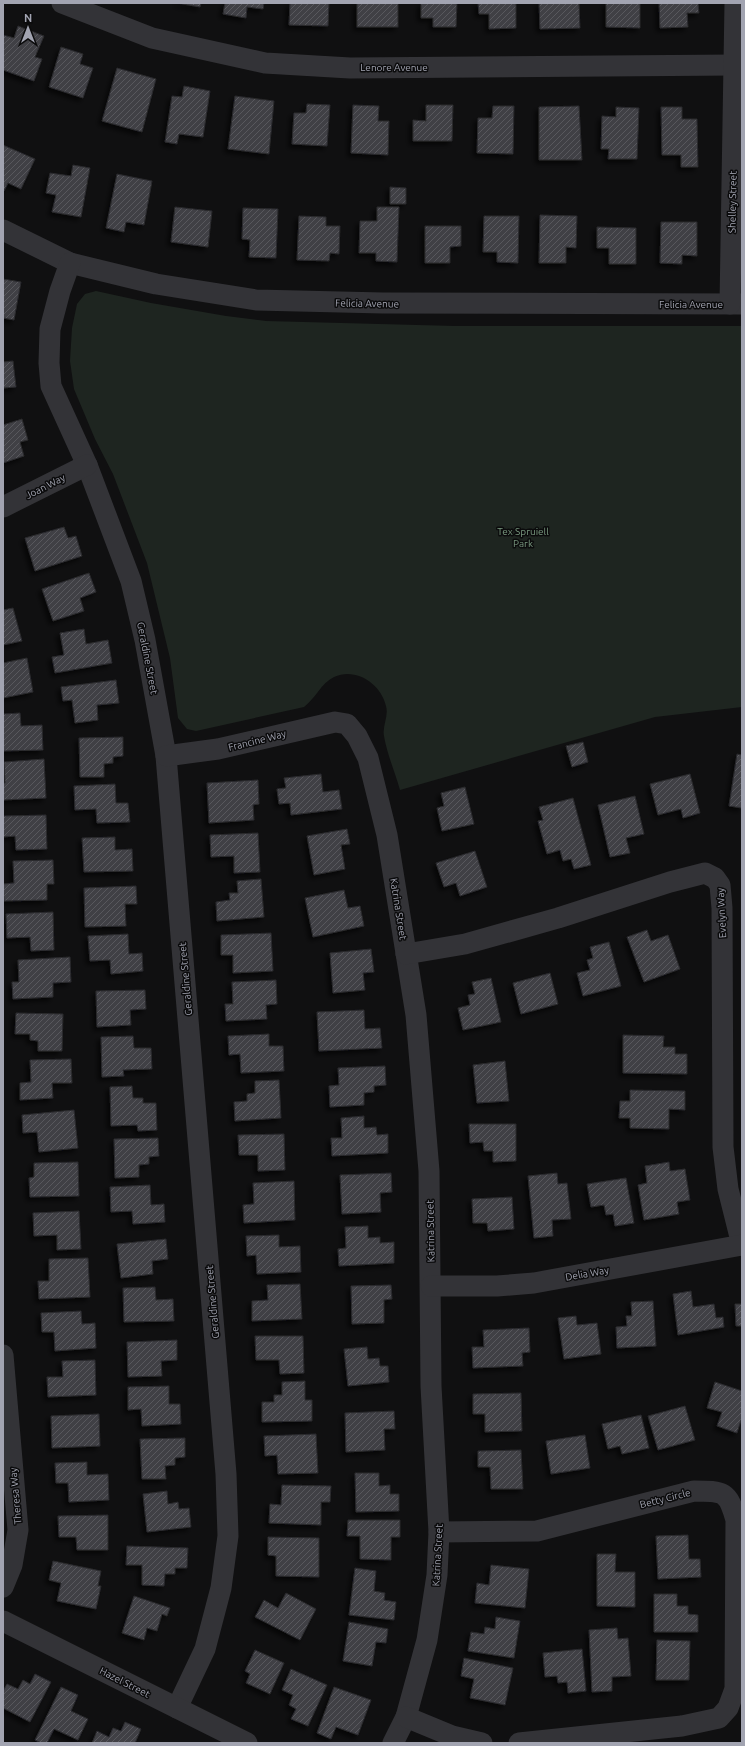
<svg xmlns="http://www.w3.org/2000/svg" width="745" height="1746" font-family="Ubuntu,sans-serif">
<defs>
<pattern id="building-hatch" width="6" height="6" patternUnits="userSpaceOnUse"><rect width="6" height="6" fill="#3f3f44"/><path d="M-1 1l2-2M0 6l6-6M5 7l2-2" fill="none" stroke="#58585d"/></pattern>
<filter id="shadow"><feDropShadow dx="-3.5" dy="3.5" stdDeviation="2" flood-color="#0009"/></filter>
</defs>
<rect width="100%" height="100%" fill="#101011"/>
<!-- green -->
<path fill="#1e2520" d="M96,291L151,303L226,316L266,321L455,326H742V707L655,717L400,790C395,772 387,754 384,736C382,726 389,716 386,706C381,684 356,667 334,677C321,683 316,698 304,707L196,731L187,729L178,718L170,658L147,563L113,474L95,439L74,389L70,361L72,328L77,304L85,294Z"/>
<!-- building -->
<g fill="url(#building-hatch)" stroke="#2a2a2d" filter="url(#shadow)">
<polygon points="177,3 201,3 200,7"/>
<polygon points="225,3 264,3 263,9 247,7 246,18 223,14"/>
<polygon points="290,3 329,3 328,26 289,25"/>
<rect x="357" y="3" width="41" height="24"/>
<polygon points="421,3 457,3 456,27 433,27 433,18 421,18"/>
<polygon points="478,3 516,3 516,28 489,29 489,14 479,14"/>
<polygon points="539,3 579,3 580,28 540,29"/>
<polygon points="606,3 640,3 640,28 606,27"/>
<polygon points="659,3 698,3 699,13 687,13 688,27 660,28"/>
<polygon points="18,26 44,36 35,57 42,59 34,81 3,70 3,35 14,38"/>
<polygon points="61,47 83,54 80,64 93,68 83,98 49,87"/>
<polygon points="117,68 156,79 142,132 102,121"/>
<polygon points="184,86 210,91 203,137 179,134 177,144 165,142 172,96 182,97"/>
<polygon points="235,96 274,101 269,154 228,149"/>
<polygon points="307,104 330,105 327,146 292,144 294,113 306,113"/>
<polygon points="353,105 379,106 378,121 389,121 388,155 351,153"/>
<polygon points="426,105 453,105 452,141 413,141 413,120 426,121"/>
<polygon points="493,106 514,106 513,154 477,153 478,118 492,118"/>
<polygon points="579,106 582,160 539,160 539,107"/>
<polygon points="616,107 639,108 637,159 608,159 609,149 601,149 602,116 616,117"/>
<polygon points="661,107 682,107 682,119 697,119 698,167 681,167 681,155 662,155"/>
<polygon points="3,145 35,159 21,189 8,183 4,191 3,191"/>
<polygon points="73,165 90,168 81,217 52,212 56,195 46,193 50,173 71,176"/>
<polygon points="117,174 152,181 144,225 126,222 124,232 106,228"/>
<polygon points="390,187 406,188 406,204 390,204"/>
<polygon points="175,207 212,211 208,247 171,242"/>
<polygon points="377,207 399,207 397,262 376,261 376,253 359,253 360,221 377,221"/>
<polygon points="243,208 278,209 276,258 249,257 250,240 242,239"/>
<polygon points="540,215 577,216 576,248 566,247 566,263 539,263"/>
<polygon points="299,216 326,217 326,226 340,226 339,254 330,253 329,261 297,260"/>
<polygon points="484,216 519,216 518,263 497,262 497,252 483,252"/>
<polygon points="661,222 697,222 697,256 682,255 682,264 660,263"/>
<polygon points="425,226 461,226 461,246 450,247 450,263 425,263"/>
<polygon points="597,227 636,228 636,264 609,264 609,248 597,248"/>
<polygon points="3,279 21,282 14,320 3,318"/>
<polygon points="13,361 16,387 3,388 3,362"/>
<polygon points="22,419 28,440 20,442 24,456 3,463 3,425"/>
<polygon points="64,527 68,538 76,536 82,556 35,571 25,538"/>
<polygon points="89,573 96,592 80,598 84,611 53,621 42,589"/>
<polygon points="13,608 22,641 3,645 3,610"/>
<polygon points="84,629 86,644 108,640 112,663 55,673 52,657 64,655 60,633"/>
<polygon points="27,658 33,692 3,698 3,663"/>
<polygon points="116,680 119,703 97,705 98,720 75,723 72,700 63,701 61,687"/>
<polygon points="20,713 21,726 42,725 43,750 3,751 3,714"/>
<polygon points="123,737 123,756 113,757 113,763 104,764 104,777 80,777 79,738"/>
<polygon points="583,742 588,762 572,767 566,746"/>
<polygon points="737,754 742,755 742,808 729,806"/>
<polygon points="44,759 46,798 3,800 3,783 5,783 4,762"/>
<polygon points="321,774 323,792 339,790 342,809 291,815 290,803 279,804 277,789 286,788 284,778"/>
<polygon points="690,774 700,813 683,818 681,809 658,815 650,784"/>
<polygon points="258,780 259,804 253,805 254,820 209,823 207,783"/>
<polygon points="115,784 116,803 128,803 130,822 97,823 96,809 75,810 74,786"/>
<polygon points="465,787 474,824 442,831 437,808 444,806 441,793"/>
<polygon points="635,796 644,834 626,838 630,853 610,857 598,805"/>
<polygon points="573,798 591,865 574,869 571,859 563,861 560,850 547,854 538,821 543,820 539,807"/>
<polygon points="46,815 47,849 16,850 15,836 3,837 3,816"/>
<polygon points="347,829 350,844 341,845 345,869 314,875 307,836"/>
<polygon points="258,833 260,872 234,873 234,856 211,857 210,835"/>
<polygon points="115,837 115,850 132,849 133,871 84,872 82,838"/>
<polygon points="475,851 487,887 460,896 456,883 444,887 436,863"/>
<polygon points="53,860 54,884 47,884 47,900 4,901 3,884 14,883 13,861"/>
<polygon points="261,879 264,917 217,921 216,902 230,900 229,893 238,893 237,881"/>
<polygon points="136,886 137,904 125,904 126,926 85,927 84,888"/>
<polygon points="344,890 348,908 360,906 364,926 313,937 305,898"/>
<polygon points="53,912 54,950 31,951 30,937 7,938 6,914"/>
<polygon points="647,930 651,941 668,935 680,969 644,982 627,937"/>
<polygon points="271,933 273,971 233,973 233,955 221,955 221,935"/>
<polygon points="128,934 129,954 142,953 143,971 111,974 110,960 90,961 88,936"/>
<polygon points="609,942 621,986 583,996 577,973 590,970 587,960 593,958 590,947"/>
<polygon points="371,949 374,972 363,973 365,990 333,993 330,953"/>
<polygon points="70,957 71,982 53,983 53,997 13,999 12,982 19,982 18,960"/>
<polygon points="550,973 558,1004 521,1014 513,983"/>
<polygon points="491,978 501,1022 463,1030 458,1008 470,1005 468,995 475,994 472,982"/>
<polygon points="276,980 277,1004 266,1005 267,1019 226,1021 225,1004 233,1004 232,982"/>
<polygon points="145,990 146,1009 130,1010 131,1025 97,1027 96,991"/>
<polygon points="364,1010 365,1029 380,1028 382,1048 319,1051 317,1012"/>
<polygon points="16,1013 63,1014 62,1051 38,1051 38,1041 30,1040 30,1034 15,1034"/>
<polygon points="269,1034 269,1046 283,1046 284,1071 241,1073 240,1054 229,1055 228,1036"/>
<polygon points="623,1035 664,1036 663,1047 675,1047 675,1054 687,1054 687,1074 623,1073"/>
<polygon points="133,1036 134,1048 151,1048 152,1069 123,1070 124,1076 102,1077 101,1037"/>
<polygon points="71,1059 72,1083 52,1083 53,1098 20,1100 20,1083 31,1082 30,1060"/>
<polygon points="505,1061 509,1101 477,1103 473,1065"/>
<polygon points="385,1066 386,1085 374,1086 374,1092 364,1093 364,1105 330,1107 329,1086 339,1085 338,1068"/>
<polygon points="279,1080 281,1118 235,1121 234,1102 247,1101 247,1094 255,1093 255,1081"/>
<polygon points="132,1086 133,1098 143,1098 143,1103 156,1103 157,1130 138,1131 137,1125 111,1126 110,1087"/>
<polygon points="630,1090 685,1091 685,1110 669,1109 669,1129 630,1128 630,1118 619,1118 620,1101 630,1101"/>
<polygon points="74,1110 78,1148 39,1152 37,1132 23,1133 22,1115"/>
<polygon points="364,1116 364,1128 376,1127 377,1135 388,1134 388,1153 332,1156 331,1138 342,1138 341,1118"/>
<polygon points="469,1124 516,1124 516,1161 493,1162 493,1151 484,1151 483,1142 470,1143"/>
<polygon points="284,1134 285,1170 258,1171 258,1155 239,1155 238,1135"/>
<polygon points="158,1138 159,1156 149,1157 149,1164 139,1165 139,1177 115,1178 114,1139"/>
<polygon points="78,1162 79,1196 30,1197 29,1178 34,1177 34,1163"/>
<polygon points="669,1162 670,1171 685,1169 690,1200 677,1202 679,1214 644,1220 638,1185 647,1183 645,1166"/>
<polygon points="391,1173 392,1192 380,1193 381,1212 342,1214 340,1175"/>
<polygon points="557,1173 558,1184 567,1183 571,1219 552,1220 553,1236 534,1238 528,1176"/>
<polygon points="626,1178 634,1223 615,1226 613,1214 606,1215 604,1205 591,1207 587,1184"/>
<polygon points="294,1181 295,1220 244,1223 243,1205 254,1204 253,1183"/>
<polygon points="150,1185 151,1205 164,1204 165,1222 133,1224 132,1211 111,1212 110,1187"/>
<polygon points="512,1197 514,1229 488,1231 487,1223 473,1223 472,1199"/>
<polygon points="79,1211 81,1249 57,1250 57,1235 34,1236 33,1213"/>
<polygon points="368,1226 368,1238 380,1237 380,1243 394,1242 394,1263 339,1266 338,1249 346,1248 345,1227"/>
<polygon points="279,1235 279,1247 300,1246 301,1272 257,1274 256,1255 247,1256 246,1236"/>
<polygon points="166,1239 168,1259 152,1261 153,1274 121,1278 117,1244"/>
<polygon points="88,1258 90,1297 39,1299 38,1281 49,1281 49,1259"/>
<polygon points="300,1284 302,1319 252,1321 252,1301 268,1300 267,1285"/>
<polygon points="391,1285 392,1299 384,1300 384,1323 352,1324 351,1286"/>
<polygon points="155,1287 156,1300 173,1299 174,1321 124,1322 123,1288"/>
<polygon points="691,1291 693,1307 714,1304 716,1318 723,1317 724,1327 678,1335 673,1294"/>
<polygon points="653,1301 656,1346 617,1348 616,1327 627,1326 626,1316 632,1316 631,1302"/>
<polygon points="735,1304 742,1304 742,1326 736,1326"/>
<polygon points="81,1311 82,1324 95,1323 96,1348 55,1351 54,1332 42,1332 41,1313"/>
<polygon points="576,1316 577,1325 597,1323 601,1354 564,1359 558,1318"/>
<polygon points="529,1328 530,1352 522,1353 523,1366 473,1368 472,1347 484,1347 483,1330"/>
<polygon points="255,1336 303,1336 304,1373 280,1374 279,1360 256,1360"/>
<polygon points="177,1340 177,1360 161,1361 162,1376 128,1377 127,1342"/>
<polygon points="367,1347 368,1359 379,1358 380,1366 388,1366 389,1382 348,1386 344,1349"/>
<polygon points="95,1360 96,1395 48,1397 47,1377 63,1377 62,1361"/>
<polygon points="305,1381 305,1400 312,1400 312,1421 262,1422 262,1402 274,1402 274,1395 282,1395 282,1382"/>
<polygon points="715,1382 742,1391 742,1417 737,1433 717,1426 722,1412 707,1408"/>
<polygon points="169,1386 169,1404 180,1404 181,1424 142,1426 141,1409 128,1410 128,1387"/>
<polygon points="521,1393 522,1431 485,1432 485,1414 473,1414 473,1394"/>
<polygon points="685,1406 695,1440 658,1450 648,1416"/>
<polygon points="394,1411 395,1429 384,1429 385,1450 346,1452 345,1413"/>
<polygon points="99,1414 100,1446 52,1448 51,1416"/>
<polygon points="641,1415 649,1448 622,1454 620,1446 608,1449 602,1424"/>
<polygon points="316,1434 318,1473 278,1474 277,1455 265,1456 264,1436"/>
<polygon points="585,1435 590,1468 551,1474 546,1441"/>
<polygon points="185,1438 185,1457 175,1458 175,1465 165,1466 166,1479 142,1479 140,1439"/>
<polygon points="521,1450 523,1489 491,1489 490,1467 478,1467 478,1451"/>
<polygon points="87,1462 87,1475 108,1474 109,1500 69,1502 68,1483 56,1483 55,1463"/>
<polygon points="355,1473 379,1473 379,1486 390,1485 390,1494 399,1494 399,1511 356,1512"/>
<polygon points="282,1485 331,1486 330,1502 321,1502 321,1525 269,1523 270,1504 281,1505"/>
<polygon points="167,1491 168,1504 178,1502 179,1509 189,1508 191,1527 147,1532 143,1494"/>
<polygon points="108,1515 108,1550 77,1550 76,1537 59,1537 58,1516"/>
<polygon points="348,1520 400,1520 400,1537 391,1537 391,1560 360,1559 360,1536 347,1536"/>
<polygon points="688,1535 689,1559 700,1559 701,1577 658,1579 656,1536"/>
<polygon points="268,1537 319,1538 319,1577 276,1576 276,1556 268,1555"/>
<polygon points="127,1546 188,1548 187,1568 175,1568 175,1574 165,1574 164,1586 142,1585 142,1565 126,1565"/>
<polygon points="597,1554 616,1554 615,1572 635,1572 635,1607 597,1606"/>
<polygon points="53,1561 101,1571 98,1586 101,1586 96,1609 57,1601 61,1583 49,1580"/>
<polygon points="491,1565 529,1569 525,1608 475,1603 477,1583 489,1585"/>
<polygon points="355,1568 376,1571 374,1591 385,1593 384,1600 396,1602 394,1620 349,1615"/>
<polygon points="286,1593 316,1609 300,1640 255,1617 264,1600 278,1608"/>
<polygon points="654,1594 677,1594 677,1606 688,1606 688,1614 698,1615 698,1632 654,1632"/>
<polygon points="134,1596 170,1608 167,1616 162,1614 157,1631 147,1628 144,1640 122,1633"/>
<polygon points="496,1617 520,1621 514,1658 468,1651 471,1632 484,1634 485,1627 495,1629"/>
<polygon points="349,1622 388,1629 386,1643 376,1642 372,1666 343,1661"/>
<polygon points="617,1628 618,1639 628,1638 631,1676 612,1677 612,1691 592,1692 589,1630"/>
<polygon points="657,1640 690,1641 689,1680 656,1680"/>
<polygon points="582,1649 586,1691 568,1693 567,1682 558,1683 557,1676 545,1677 543,1653"/>
<polygon points="255,1650 284,1663 270,1694 246,1683 250,1674 245,1671"/>
<polygon points="464,1658 513,1668 505,1705 470,1698 474,1679 461,1676"/>
<polygon points="291,1669 327,1685 308,1726 291,1719 296,1709 289,1705 293,1695 282,1690"/>
<polygon points="35,1674 51,1682 30,1722 3,1708 3,1691 7,1684 18,1689 23,1680 30,1684"/>
<polygon points="61,1687 78,1695 71,1711 88,1719 78,1740 54,1729 47,1743 41,1743 35,1740"/>
<polygon points="334,1687 371,1700 358,1735 336,1727 331,1739 317,1733"/>
<polygon points="125,1722 141,1729 135,1743 92,1743 97,1731 109,1737 113,1728 121,1731"/>
</g>
<g fill="none" stroke-linecap="round" stroke-linejoin="round">
<!-- minor -->
<g stroke="#333337" stroke-width="21">
<polyline points="62,3 152,38 265,63 350,68 735,65"/>
<polyline points="3,230 70,263 156,284 256,300 383,303 742,304"/>
<polyline points="70,263 60,291 50,329 49,363 51,386 87,465 131,581 145,640 166,756 226,1474 228,1536 221,1588 205,1649 177,1708"/>
<polyline points="730,304 735,3"/>
<polyline points="3,507 87,465"/>
<polyline points="166,756 218,749 335,722 347,724 357,736 368,758 387,835 416,1015 429,1171 431,1386 439,1532 437,1575 427,1640 406,1717 393,1743"/>
<polyline points="406,954 465,944 558,918 670,882 705,873 715,878 720,885 722,908 723,1147 728,1189 742,1245"/>
<polyline points="431,1286 497,1286 534,1283 742,1245"/>
<polyline points="3,1355 18,1530 12,1565 3,1587"/>
<path d="M439,1532L537,1531L694,1491C724,1491 728,1491 736,1520L735,1689L728,1708L719,1718L682,1726L519,1743"/>
<polyline points="3,1621 247,1743"/>
<polyline points="406,1717 452,1736 482,1743"/>
</g>
</g>
<g text-anchor="middle" stroke-width="3" stroke-linejoin="round" paint-order="stroke">
<!-- street labels -->
<g font-size="10" fill="#a2a4b1" stroke="#0b0b0c">
<text x="394" y="71">Lenore Avenue</text>
<text transform="translate(732 202) rotate(-89)" y="4">Shelley Street</text>
<text transform="translate(367 303) rotate(1)" y="4">Felicia Avenue</text>
<text x="691" y="308">Felicia Avenue</text>
<text transform="translate(45 486) rotate(-27)" y="4">Joan Way</text>
<text transform="translate(148 658) rotate(79)" y="4">Geraldine Street</text>
<text transform="translate(257 740) rotate(-14)" y="4">Francine Way</text>
<text transform="translate(399 909) rotate(81)" y="4">Katrina Street</text>
<text transform="translate(721 913) rotate(-93)" y="4">Evelyn Way</text>
<text transform="translate(185 979) rotate(-95)" y="4">Geraldine Street</text>
<text transform="translate(430 1231) rotate(-91)" y="4">Katrina Street</text>
<text transform="translate(587 1273) rotate(-10)" y="4">Delia Way</text>
<text transform="translate(212 1302) rotate(-95)" y="4">Geraldine Street</text>
<text transform="translate(15 1496) rotate(-95)" y="4">Theresa Way</text>
<text transform="translate(665 1498) rotate(-14)" y="4">Betty Circle</text>
<text transform="translate(437 1555) rotate(-87)" y="4">Katrina Street</text>
<text transform="translate(125 1682) rotate(27)" y="4">Hazel Street</text>
</g>
<!-- park labels -->
<g font-size="10" fill="#7a9a80" stroke="#0b0b0c">
<text x="523" y="535">Tex Spruiell<tspan x="523" dy="12">Park</tspan></text>
</g>
</g>
<!-- border -->
<rect width="745" height="1746" fill="none" stroke="#a2a4b1" stroke-width="8"/>
<!-- north arrow -->
<g transform="translate(28 28)" stroke="#0b0b0c" stroke-width="3" paint-order="stroke">
<path d="M0-3L7 15L0 10L-7 15Z" fill="#a2a4b1"/>
<text y="-6" font-size="11" font-weight="bold" text-anchor="middle" fill="#a2a4b1">N</text>
</g>
</svg>
